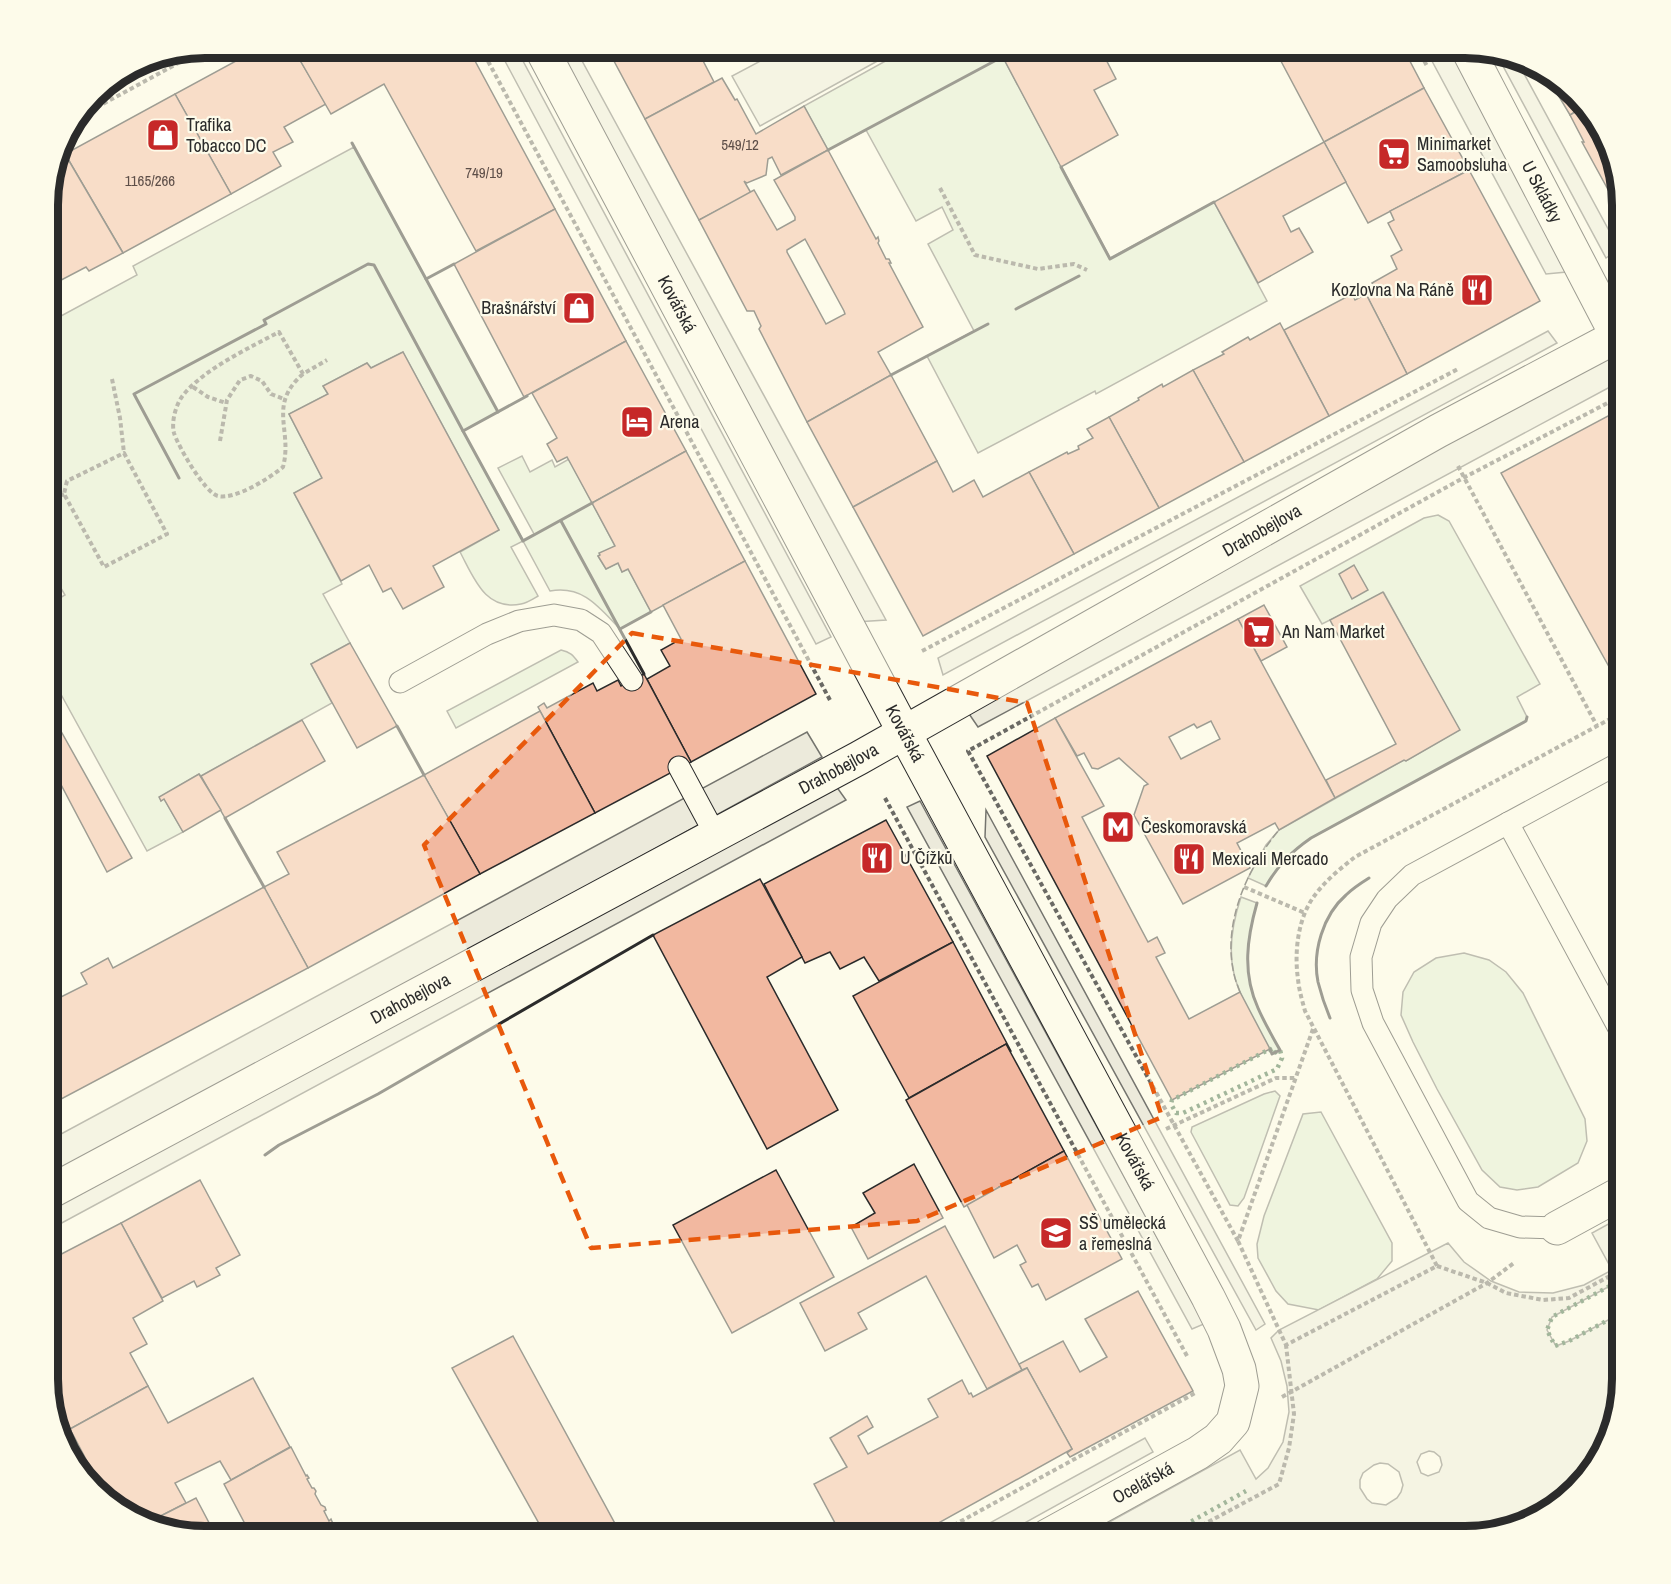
<svg xmlns="http://www.w3.org/2000/svg" width="1671" height="1584" font-family="'Archivo Narrow',sans-serif">
<rect width="100%" height="100%" fill="#fdfbea"/>
<!-- green -->
<g fill="#deebd1" stroke="#74746e" stroke-width="1.5">
<polygon points="909,48 998,48 1110,258 1214,202 1267,301 1096,394 1095,391 978,453 927,356 974,331 928,244 953,230 942,207 916,221 866,130 828,150 804,106"/>
<path d="M354,147L498,412L463,431L523,540L534,534L498,468L522,456L530,472L552,460L555,467L569,459L615,546L598,556L606,569L618,563L622,572L628,569L651,612L620,629C599,607 583,585 550,591L523,541L511,547L538,596C533,599 527,603 521,604C485,611 474,578 460,552L499,530L403,352L371,368L367,363L323,386L328,394L289,414L322,478L294,493L342,584L323,594L350,643L311,664L332,703L201,776L199,774L160,797L161,801L164,799L183,832L147,851L52,678L48,679V605L65,595L51,571H48V323L137,275L133,266Z"/>
<path d="M1438,515L1449,521L1540,684L1517,697L1527,717L1526,721L1311,838C1291,852 1279,864 1266,886L1248,878L1266,845L1279,830L1404,760L1406,761L1459,730L1384,593L1322,624L1300,586L1424,518Z"/>
<path d="M561,650C570,652 573,655 578,662L456,728L447,711Z"/>
<path d="M1241,897L1257,903C1247,938 1242,973 1258,1008C1264,1022 1272,1036 1280,1050L1272,1054C1260,1030 1240,1000 1234,974C1228,949 1233,921 1241,897Z"/>
<polygon points="1464,953 1489,960 1506,972 1523,993 1585,1119 1587,1141 1578,1163 1538,1187 1517,1190 1500,1187 1482,1170 1437,1089 1413,1042 1401,1015 1403,992 1414,972 1436,958"/>
<polygon points="1275,1091 1280,1096 1244,1198 1238,1206 1230,1205 1191,1132 1192,1127 1264,1094"/>
<polygon points="1321,1112 1392,1243 1392,1261 1377,1279 1319,1310 1288,1304 1276,1291 1258,1258 1257,1244 1264,1216 1303,1114"/>
</g>
<!-- parking -->
<g fill="#eceadb" stroke="#74746e" stroke-width="1.5" fill-rule="evenodd">
<polygon points="498,48 516,48 831,637 816,644"/>
<polygon points="547,48 575,48 886,620 855,622"/>
<polygon points="785,48 901,48 760,126 732,76"/>
<polygon points="1425,48 1460,48 1577,271 1546,274"/>
<polygon points="1496,53 1515,57 1619,249 1606,258"/>
<polygon points="1548,331 1557,343 943,675 938,658"/>
<polygon points="1623,346 1623,380 978,727 963,705"/>
<polygon points="807,732 822,757 48,1182 48,1141"/>
<polygon points="836,786 846,800 58,1225 48,1213 48,1211"/>
<polygon points="920,801 1204,1324 1192,1329 907,807"/>
<polygon points="986,810 1265,1324 1256,1330 985,837"/>
<path d="M1623,1216V1279L1552,1317L1547,1330L1556,1346L1569,1341L1623,1312V1379L1611,1439L1577,1490L1526,1524L1476,1536H1372L1366,1530L1358,1529L1350,1533L1349,1536H1277L1272,1531L1263,1530L1255,1536H1084L1240,1450L1256,1479L1268,1468L1283,1442L1289,1412L1287,1386L1281,1361L1271,1338L1279,1330L1448,1243L1464,1262L1491,1281L1519,1292L1553,1293L1584,1285L1612,1270L1592,1233ZM1429,1451L1434,1452L1440,1457L1442,1465L1439,1472L1428,1476L1421,1473L1417,1462L1421,1454ZM1380,1463L1388,1464L1399,1472L1403,1485L1401,1492L1397,1498L1386,1505L1372,1503L1367,1499L1360,1488V1480L1363,1473L1374,1465Z"/>
<polygon points="1145,1438 1153,1452 1001,1536 966,1536"/>
</g>
<!-- building -->
<g fill="#f2b8a0" stroke="#2b2b2b" stroke-width="1.5" fill-rule="evenodd">
<polygon points="260,48 293,48 326,104 284,127 293,142 273,152 281,166 231,194 175,94"/>
<polygon points="293,48 468,48 555,209 476,251 384,84 331,114"/>
<polygon points="607,48 707,48 699,53 714,82 645,119"/>
<polygon points="998,48 1070,48 1075,58 1094,48 1100,48 1116,79 1094,90 1118,135 1061,167"/>
<polygon points="1274,48 1403,48 1424,88 1324,142"/>
<polygon points="1545,73 1577,94 1585,106 1570,115"/>
<polygon points="722,78 735,100 737,99 756,134 804,106 828,150 781,175 772,157 768,159 766,175 747,183 744,181 751,193 699,220 645,119"/>
<polygon points="1424,88 1469,170 1368,223 1324,142"/>
<polygon points="175,94 231,194 123,253 65,154"/>
<polygon points="1585,106 1611,145 1623,195 1623,217 1582,142 1584,142 1570,115"/>
<polygon points="1324,142 1346,182 1283,216 1291,232 1299,228 1313,252 1258,283 1214,202"/>
<path d="M828,150L876,239L878,237L879,241L878,243L886,259H889L891,263H889L923,327L878,352L891,375L807,422L759,329L761,326L754,311H747L699,220L754,190L777,230L795,220V217L774,180ZM805,239L844,311L845,314L826,324L787,252V250Z"/>
<polygon points="65,154 123,253 89,271 86,267 48,287 48,195 58,157"/>
<polygon points="1469,170 1540,301 1407,374 1366,294 1377,289 1372,283 1397,269 1391,256 1402,250 1388,223 1394,220 1390,211"/>
<polygon points="555,209 626,341 524,397 454,264"/>
<polygon points="1352,294 1355,300 1366,294 1407,374 1329,416 1284,330"/>
<polygon points="1280,323 1329,416 1244,462 1193,370 1224,354 1222,352 1248,337 1250,340"/>
<polygon points="626,341 686,451 592,503 567,457 557,462 547,444 557,438 532,393"/>
<polygon points="403,352 499,530 433,566 444,587 403,609 391,588 383,592 369,565 341,581 294,493 322,478 289,414 328,394 323,386 367,363 371,368"/>
<polygon points="1193,370 1244,462 1159,508 1109,417 1139,400 1138,398 1162,384 1163,387"/>
<polygon points="891,375 937,461 853,507 807,422"/>
<polygon points="1623,408 1623,678 1617,681 1501,473"/>
<polygon points="1109,417 1159,508 1074,554 1029,472 1067,452 1068,454 1079,449 1078,446 1093,438 1087,429"/>
<polygon points="686,451 745,561 651,612 628,569 622,572 618,563 606,569 598,556 600,555 599,553 615,546 592,503"/>
<polygon points="937,461 953,492 974,480 983,497 1029,472 1074,554 923,636 853,507"/>
<polygon points="745,561 816,694 691,762 647,679 670,666 661,650 681,639 663,605"/>
<polygon points="1354,565 1368,590 1352,599 1339,574"/>
<polygon points="1383,592 1460,730 1406,761 1404,760 1335,798 1326,780 1396,744 1330,620"/>
<polygon points="1264,605 1287,647 1261,661 1238,619"/>
<path d="M1238,619L1335,798L1279,830L1275,823L1237,843L1250,868L1183,904L1134,815L1144,786L1148,784L1119,758L1098,769L1092,768L1084,753L1077,756L1055,718ZM1211,721L1220,739L1181,759L1169,737L1194,724L1197,728Z"/>
<polygon points="350,643 397,726 357,748 311,664"/>
<polygon points="644,674 691,762 595,813 538,707 544,703 547,708 593,683 597,691 618,680 621,686"/>
<polygon points="48,708 132,858 107,872 48,760"/>
<polygon points="540,711 595,813 480,874 424,775"/>
<polygon points="1055,718 1104,806 1082,817 1148,942 1157,937 1165,953 1156,957 1189,1019 1240,992 1270,1049 1172,1100 987,756"/>
<polygon points="302,720 325,761 225,818 201,776"/>
<polygon points="199,774 221,810 183,832 164,799 161,801 159,797"/>
<polygon points="424,775 480,874 308,968 264,887 289,874 277,852"/>
<polygon points="886,820 953,942 879,981 864,957 840,969 830,952 805,963 764,884"/>
<polygon points="760,879 802,957 767,977 838,1110 767,1149 653,935"/>
<polygon points="264,887 308,968 48,1106 48,983 57,999 87,984 81,973 108,958 113,968"/>
<polygon points="953,942 1011,1051 1010,1052 1006,1044 909,1098 853,996"/>
<polygon points="1006,1044 1064,1151 964,1207 906,1100"/>
<polygon points="1064,1151 1122,1259 1046,1300 1038,1284 1032,1287 1020,1265 1026,1262 1017,1245 994,1258 967,1205"/>
<polygon points="914,1164 943,1218 868,1259 851,1227 875,1213 863,1193"/>
<polygon points="776,1170 834,1277 732,1333 673,1225"/>
<polygon points="200,1180 240,1255 216,1268 220,1275 197,1287 194,1281 162,1298 121,1223"/>
<polygon points="121,1223 163,1301 133,1318 147,1344 130,1353 148,1386 70,1429 48,1389 48,1261"/>
<polygon points="945,1226 1022,1370 987,1389 926,1276 858,1313 867,1329 825,1351 800,1303"/>
<polygon points="1138,1291 1193,1391 1070,1457 1067,1453 1072,1449 1027,1368 1022,1370 1019,1364 1063,1341 1080,1372 1107,1357 1085,1319"/>
<polygon points="513,1336 618,1529 621,1536 546,1536 452,1368"/>
<polygon points="1027,1368 1072,1449 915,1536 842,1536 814,1484 847,1467 830,1438 867,1416 873,1427 858,1436 868,1454 938,1417 928,1399 962,1380 969,1394 971,1393 973,1397"/>
<polygon points="253,1378 290,1447 231,1480 220,1461 175,1483 186,1503 145,1524 107,1499 70,1429 148,1386 168,1423"/>
<polygon points="291,1447 306,1476 307,1475 309,1478 307,1479 312,1488 314,1488 316,1491 315,1494 321,1505 325,1507 326,1510 324,1511 329,1521 331,1519 338,1536 228,1536 237,1531 236,1529 245,1524 224,1484"/>
<polygon points="196,1498 216,1536 205,1536 145,1524"/>
</g>
<g fill="none" stroke-linecap="round" stroke-linejoin="round">
<!-- service casing -->
<g stroke="#2b2b2b" stroke-width="23">
<g id="service">
<polyline points="400,682 487,634 519,621 554,615 581,620 601,633 632,680"/>
<polyline points="679,767 715,834"/>
<polyline points="1508,823 1623,1036"/>
<polyline points="1557,1228 1520,1227 1489,1218 1468,1201 1373,1023 1362,990 1361,957 1371,923 1387,899 1412,875 1623,761"/>
</g>
</g>
<!-- minor casing -->
<g stroke="#2b2b2b" stroke-width="35">
<g id="minor">
<path id="s1" d="M541,48L904,732L1208,1297L1224,1329L1239,1369L1242,1386L1233,1422L1218,1439L1198,1453L1047,1536"/>
<path id="s2" d="M1467,48L1617,336"/>
<path id="s3" d="M48,1193L859,758L1438,431L1623,333"/>
<polyline points="1557,1228 1623,1192"/>
</g>
</g>
<!-- path -->
<g stroke="#6a6964" stroke-width="4" stroke-dasharray="4.5 3" stroke-linecap="butt">
<polyline points="481,48 831,702"/>
<polyline points="1417,48 1427,66"/>
<polyline points="77,118 206,48"/>
<polyline points="940,188 975,255 1038,269 1074,264 1087,270"/>
<path d="M303,374C267,405 293,430 283,467C270,478 235,500 218,496C205,493 178,446 174,433C171,422 176,403 184,394C206,368 249,348 279,332L303,374L327,360"/>
<polyline points="112,379 120,418 124,453"/>
<polyline points="193,387 208,397 226,403"/>
<polyline points="220,441 227,400 240,380 251,376 262,381 271,394 284,399"/>
<polygon points="124,453 167,534 104,567 64,494 67,481"/>
<polyline points="1458,466 1597,726"/>
<polyline points="48,502 64,494"/>
<polyline points="922,651 1458,369"/>
<polyline points="885,798 1187,1356"/>
<polyline points="1244,887 1305,913"/>
<path d="M1313,1029L1238,1241L1286,1345L1437,1266L1305,1011C1302,1000 1299,990 1298,979C1294,952 1298,917 1315,895C1326,880 1341,868 1355,857L1623,712"/>
<polyline points="1166,1129 1276,1078 1295,1078"/>
<polyline points="1238,1241 968,751 1465,477 1623,395"/>
<polyline points="1437,1266 1487,1283 1506,1293 1543,1300 1569,1298 1623,1269"/>
<polyline points="1282,1397 1487,1283 1514,1263"/>
<polyline points="934,1536 1197,1392"/>
<polyline points="1182,1536 1279,1484 1289,1448 1294,1414 1286,1345"/>
</g>
<!-- service -->
<use href="#service" stroke="#fdfbea" stroke-width="21"/>
<!-- minor -->
<use href="#minor" stroke="#fdfbea" stroke-width="33"/>
<!-- hedge -->
<g stroke="#34623c" stroke-width="4.5" stroke-dasharray="3 4.5" stroke-linecap="butt">
<polygon points="1270,1049 1272,1054 1280,1050 1282,1058 1277,1069 1183,1113 1176,1113 1171,1104 1172,1100"/>
<polyline points="1623,1279 1552,1317 1547,1330 1555,1346 1569,1341 1623,1312"/>
<polyline points="1165,1536 1246,1491"/>
</g>
<!-- fence -->
<path stroke="#2b2b2b" stroke-width="1.5" stroke-dasharray="8 3" stroke-linecap="butt" d="M1240,992C1238,986 1235,980 1234,974C1222,924 1247,868 1279,830"/>
<!-- wall -->
<g stroke="#2b2b2b" stroke-width="3">
<polyline points="352,143 426,279"/>
<polyline points="828,150 1002,57"/>
<polyline points="1061,167 1110,259 1214,202"/>
<polyline points="454,264 426,279 498,412"/>
<polyline points="1016,309 1079,276"/>
<polyline points="891,375 988,324"/>
<polyline points="527,396 463,431 523,541 592,503"/>
<polyline points="179,478 134,394 266,324 264,320 368,264 374,265 463,431"/>
<polyline points="561,521 644,674"/>
<polyline points="620,629 651,612"/>
<polyline points="397,726 424,775"/>
<polyline points="225,818 264,887"/>
<path d="M1266,886C1279,864 1291,852 1311,838L1526,721L1527,717"/>
<path d="M1257,903C1247,938 1242,973 1258,1008C1264,1022 1272,1036 1280,1050L1272,1054L1270,1049"/>
<path d="M1330,1018C1325,1006 1321,994 1318,982C1312,952 1323,915 1346,895C1353,888 1361,883 1369,878"/>
<polyline points="265,1155 279,1145 378,1094 653,935"/>
</g>
</g>
<!-- marked area -->
<path d="M0 0H1671V1584H0ZM632,633L1027,703L1162,1117L917,1221L591,1248L424,845Z" fill="#fdfbea" fill-opacity=".55" fill-rule="evenodd"/>
<path fill="none" stroke="#e8590c" stroke-width="4.5" stroke-dasharray="12 8" stroke-linejoin="round" d="M632,633L1027,703L1162,1117L917,1221L591,1248L424,845Z"/>
<!-- icons -->
<defs>
<g id="shop-square" transform="scale(1.725)"><rect x="-9" y="-9" width="18" height="18" rx="4" fill="#c62828" stroke="#fdfbea"/><path d="M-5-2.5h2.3a2.7 3.5 0 0 1 5.4 0H5L5.5 6h-11ZM-1.5-2.5h3a1.5 2.3 0 0 0-3 0Z" fill="#fff"/></g>
<g id="supermarket-square" transform="scale(1.725)"><rect x="-9" y="-9" width="18" height="18" rx="4" fill="#c62828" stroke="#fdfbea"/><path d="M-6-5.5h2.5l.6 2H6L4.5 2H-2.5L-4.4-4H-6ZM-1.5 3.2a1.3 1.3 0 1 0 .1 0ZM3 3.2a1.3 1.3 0 1 0 .1 0Z" fill="#fff"/></g>
<g id="restaurant-square" transform="scale(1.725)"><rect x="-9" y="-9" width="18" height="18" rx="4" fill="#c62828" stroke="#fdfbea"/><path d="M-5-6h1v4h1v-4h1v4h1v-4h1v5L-1.5 .5V6h-2V.5L-5-1ZM5-6V6H3V1.5H1.5Q1.5-4 5-6Z" fill="#fff"/></g>
<g id="hotel-square" transform="scale(1.725)"><rect x="-9" y="-9" width="18" height="18" rx="4" fill="#c62828" stroke="#fdfbea"/><path d="M-6-4.5h1.5V1H6V5H4.5V3h-9V5H-6ZM-4 0a1.8 1.8 0 1 1 3.6 0ZM.5 0V-2.5h3Q6-2.5 6 0Z" fill="#fff"/></g>
<g id="metro-square" transform="scale(1.725)"><rect x="-9" y="-9" width="18" height="18" rx="4" fill="#c62828" stroke="#fdfbea"/><path d="M-5.5 5V-5H-3L0 0L3-5H5.5V5H3V-.5L0 4L-3-.5V5Z" fill="#fff"/></g>
<g id="school-square" transform="scale(1.725)"><rect x="-9" y="-9" width="18" height="18" rx="4" fill="#c62828" stroke="#fdfbea"/><path d="M0-5L7-2L0 1L-7-2ZM-4 1L0 2.5L4 1V4Q0 6-4 4Z" fill="#fff"/></g>
</defs>
<g fill-rule="evenodd">
<use href="#shop-square" x="163" y="135"/>
<use href="#supermarket-square" x="1394" y="154"/>
<use href="#restaurant-square" x="1477" y="290"/>
<use href="#shop-square" x="579" y="308"/>
<use href="#hotel-square" x="637" y="422"/>
<use href="#supermarket-square" x="1259" y="632"/>
<use href="#metro-square" x="1118" y="827"/>
<use href="#restaurant-square" x="877" y="858"/>
<use href="#restaurant-square" x="1189" y="859"/>
<use href="#school-square" x="1056" y="1233"/>
</g>
<g text-anchor="middle" stroke-width="4.5" stroke-linejoin="round" paint-order="stroke">
<!-- number labels -->
<g font-size="15" fill="#5d4e48">
<text x="740" y="150">549/12</text>
<text x="484" y="178">749/19</text>
<text x="150" y="186">1165/266</text>
</g>
<!-- poi labels -->
<g font-size="18" fill="#2b2b2b" stroke="#fdfbea" text-anchor="start">
<text x="186" y="131">Trafika<tspan x="186" dy="21">Tobacco DC</tspan></text>
<text x="1417" y="150">Minimarket<tspan x="1417" dy="21">Samoobsluha</tspan></text>
<text x="1454" y="296" text-anchor="end">Kozlovna Na Ráně</text>
<text x="556" y="314" text-anchor="end">Brašnářství</text>
<text x="660" y="428">Arena</text>
<text x="1282" y="638">An Nam Market</text>
<text x="1141" y="833">Českomoravská</text>
<text x="900" y="864">U Čížků</text>
<text x="1212" y="865">Mexicali Mercado</text>
<text x="1079" y="1229">SŠ umělecká<tspan x="1079" dy="21">a řemeslná</tspan></text>
</g>
<!-- street labels -->
<g font-size="18" fill="#2b2b2b" stroke="#fdfbea">
<text dy="6" stroke="none"><textPath href="#s2" startOffset="162">U Skládky</textPath></text>
<text dy="6" stroke="none"><textPath href="#s1" startOffset="290">Kovářská</textPath></text>
<text dy="6" stroke="none"><textPath href="#s3" startOffset="1383">Drahobejlova</textPath></text>
<text dy="6" stroke="none"><textPath href="#s1" startOffset="776">Kovářská</textPath></text>
<text dy="6" stroke="none"><textPath href="#s3" startOffset="897">Drahobejlova</textPath></text>
<text dy="6" stroke="none"><textPath href="#s3" startOffset="411">Drahobejlova</textPath></text>
<text dy="6" stroke="none"><textPath href="#s1" startOffset="1262">Kovářská</textPath></text>
<text transform="translate(1143 1483) rotate(-29)" y="6">Ocelářská</text>
</g>
</g>
<!-- crop -->
<path d="M0 0H1671V1584H0ZM205 58H1465A147 147 0 0 1 1612 205V1379A147 147 0 0 1 1465 1526H205A147 147 0 0 1 58 1379V205A147 147 0 0 1 205 58Z" fill="#fdfbea" fill-rule="evenodd"/>
<path fill="none" stroke="#2b2b2b" stroke-width="8" d="M205 58H1465A147 147 0 0 1 1612 205V1379A147 147 0 0 1 1465 1526H205A147 147 0 0 1 58 1379V205A147 147 0 0 1 205 58Z"/>
</svg>
